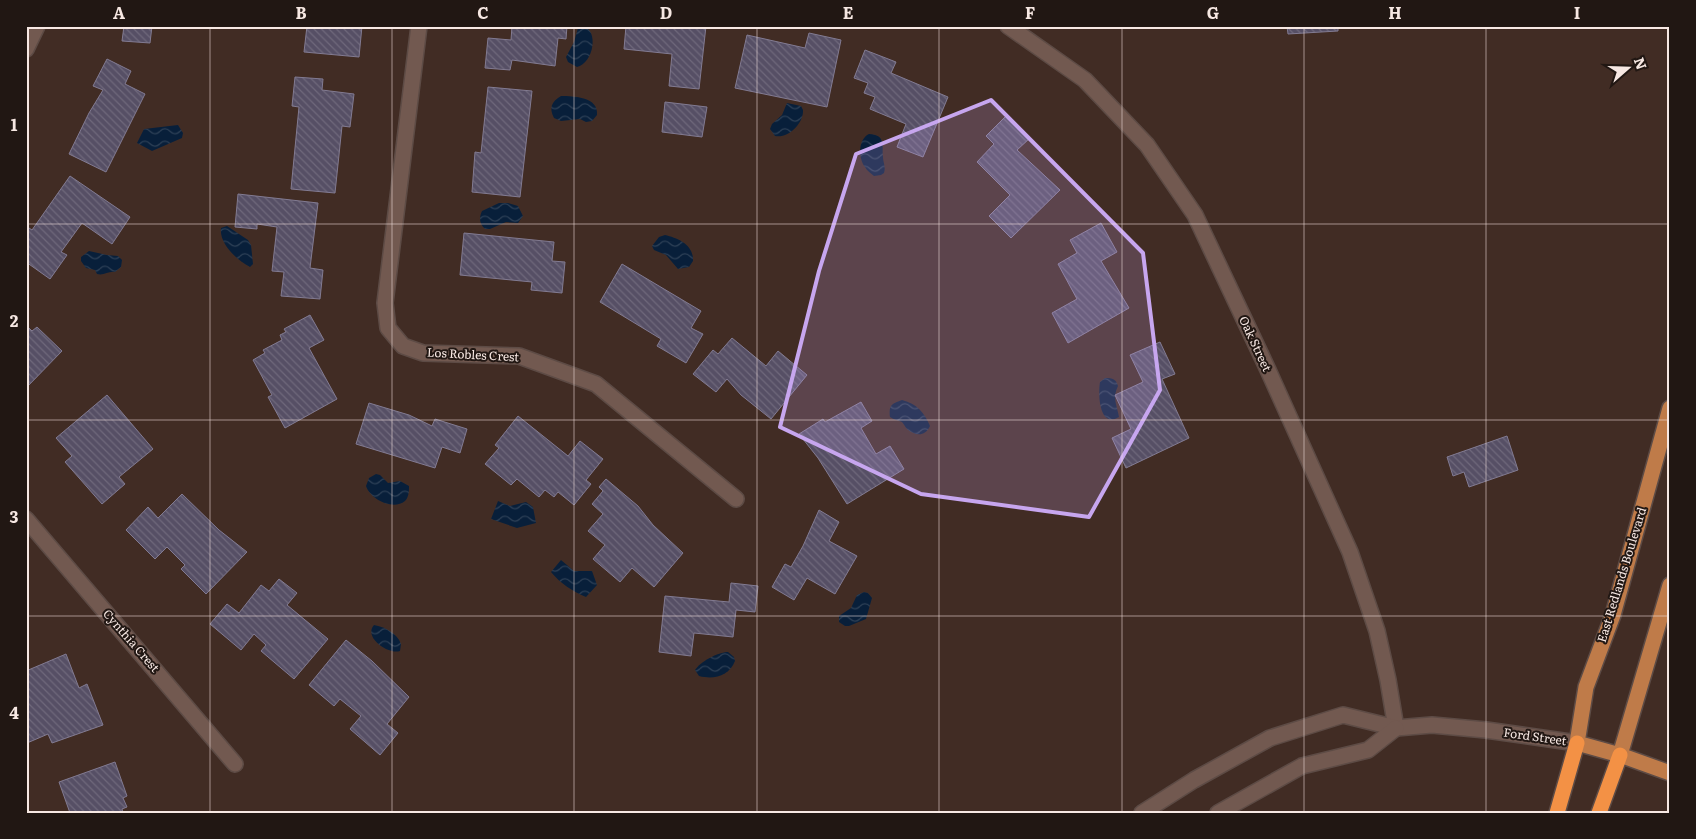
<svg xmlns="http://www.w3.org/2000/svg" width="1696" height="839" font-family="Literata,serif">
<defs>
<pattern id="water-waves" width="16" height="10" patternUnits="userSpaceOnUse" patternTransform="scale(1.25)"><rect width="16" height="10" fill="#081f3a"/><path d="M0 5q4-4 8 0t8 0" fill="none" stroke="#2d4056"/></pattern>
<pattern id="building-back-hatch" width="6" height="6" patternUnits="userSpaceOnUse" patternTransform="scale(1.25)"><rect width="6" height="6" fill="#564f65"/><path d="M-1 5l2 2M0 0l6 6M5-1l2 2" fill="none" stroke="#6f687b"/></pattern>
</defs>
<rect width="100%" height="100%" fill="#412c24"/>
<!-- water -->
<g fill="url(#water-waves)">
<path d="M583,26C599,30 594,63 577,67L568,62L566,57L574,42L578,28Z"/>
<path d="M561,96C574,96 599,97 597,115L592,121L586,122L580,119L561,121L554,118C549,108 551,102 561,96Z"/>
<path d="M787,103L801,106L803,110C804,123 788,139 775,136L770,129L772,124L782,115Z"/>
<polygon points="178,125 183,133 182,138 152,151 137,143 144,129"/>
<path d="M869,134C886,135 882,145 883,157C883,163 886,166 884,173L881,175L874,176C871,173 867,171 865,167C858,158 858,139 869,134Z"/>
<path d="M499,203H508L518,206L523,216L518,223L506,222L490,229H485C479,223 479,218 482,211Z"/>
<path d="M227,226L248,240L251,245L253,264L250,267C237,260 219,244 221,228Z"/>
<path d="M665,235C678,238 694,245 693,261L689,267L678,269L666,255L654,250L652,246L659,237Z"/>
<path d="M89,251L107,255L118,256L122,260L121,267L115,272C108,271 104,276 97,274L95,270L86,268L81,261V257Z"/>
<path d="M1105,378C1113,378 1116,379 1118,386C1112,398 1117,405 1119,417C1099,429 1098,394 1100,382Z"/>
<path d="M902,400C917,404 924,412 930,426C925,437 915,436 907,429C905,427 904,424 902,422C898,420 894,420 890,417C889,405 891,404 902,400Z"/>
<path d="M376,474L380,475L388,483L400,481L409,486C409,491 409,497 405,501C393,511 370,499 366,486L369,478Z"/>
<polygon points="498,501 510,506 526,502 533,507 536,523 517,528 491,519"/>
<path d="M561,560L574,571H592L597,585L586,597C572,591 561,584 551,572Z"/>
<polygon points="864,592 868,593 872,598 866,619 849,626 845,626 839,622 839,616 851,608 857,595"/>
<path d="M374,625C385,627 397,633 401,644L400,651C388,655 363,637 374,625Z"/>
<path d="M728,652L734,657L735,661C729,676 714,680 699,676L695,670C700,662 718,652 728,652Z"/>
</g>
<!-- building -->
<g fill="url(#building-back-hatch)" stroke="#827b92">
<polygon points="124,26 152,26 150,43 122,41"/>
<polygon points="307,26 362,26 359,57 304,52"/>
<polygon points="512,26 567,26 566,39 558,38 555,66 512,60 510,70 485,68 488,38 511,40"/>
<polygon points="626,26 706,26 699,89 669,86 672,54 624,49"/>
<polygon points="1287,26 1338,26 1338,31 1288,34"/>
<polygon points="809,33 841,40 827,107 735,88 747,35 805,48"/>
<polygon points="865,50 896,62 891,73 948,97 923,157 897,147 906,124 870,109 875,97 864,93 868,83 854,78"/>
<polygon points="107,59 131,71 125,84 145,94 106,172 69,154 89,113 103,90 93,86"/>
<polygon points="295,77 323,79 322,90 354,94 350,127 342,126 335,193 291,189 299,107 292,106"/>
<polygon points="488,87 532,91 520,197 472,192 475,152 481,153"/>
<polygon points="665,102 707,107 702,137 662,132"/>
<polygon points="1007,115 1030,138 1017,150 1060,190 1011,238 989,216 1010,195 977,162 994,144 986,136"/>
<polygon points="70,176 130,217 112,244 82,223 61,252 67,255 50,279 26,262 26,226 32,230"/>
<polygon points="238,194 318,203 310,268 323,270 320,299 281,296 284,272 272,271 277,227 257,224 257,229 235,227"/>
<polygon points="1101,223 1117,252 1101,261 1129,308 1068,343 1052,313 1077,299 1058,264 1077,253 1070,240"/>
<polygon points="464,233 554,242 552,261 565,262 562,293 531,290 532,282 460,275"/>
<polygon points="622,264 701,311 691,328 703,334 686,363 657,346 661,339 600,302"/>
<polygon points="310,315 324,340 309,348 337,399 285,428 268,397 272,395 253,360 265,353 263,350 282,340 280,335 286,332 284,329"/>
<polygon points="26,325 32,331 37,327 62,351 26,388"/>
<polygon points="732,338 766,366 778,351 807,375 771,419 741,395 727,379 716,392 693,374 713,350 718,354"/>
<polygon points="1160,342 1175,374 1162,379 1189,438 1126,468 1112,438 1131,429 1115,395 1143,382 1130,355"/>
<polygon points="107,395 153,449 119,477 125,484 102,504 65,462 72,456 56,438"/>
<polygon points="861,402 872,421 861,428 876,454 890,446 904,469 847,504 818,458 799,434 823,419 825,422"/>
<polygon points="369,403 409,415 432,426 435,419 467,429 460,453 442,447 435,468 356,444"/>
<polygon points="518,416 568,456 580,441 603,459 586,480 591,484 574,505 558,492 554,497 545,490 539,497 517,479 511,485 485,464 499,448 495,445"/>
<polygon points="1507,436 1518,470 1469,487 1464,472 1453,476 1447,457"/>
<polygon points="606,479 638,506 653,525 683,553 654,587 632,568 620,582 593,559 605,545 588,531 603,514 592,504 603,491 599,487"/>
<polygon points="182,494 219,530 247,552 206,594 181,569 185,565 167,547 155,559 126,530 148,507 158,518"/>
<polygon points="819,510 839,522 829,541 857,556 835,594 807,578 794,600 772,587 785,564 791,567 803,546"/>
<polygon points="279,579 297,593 287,605 328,639 294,679 261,651 266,645 254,634 241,650 210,624 227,604 239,613 261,585 269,591"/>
<polygon points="731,583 758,586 755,612 736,610 733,637 694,633 691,656 659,652 665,596 729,602"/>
<polygon points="346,640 372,661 409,697 387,724 398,733 380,755 350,729 361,716 340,699 334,706 309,685"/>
<polygon points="66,654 79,688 87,684 103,725 52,743 48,734 27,743 26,671"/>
<polygon points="115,762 127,796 123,798 127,807 122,809 123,813 70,813 59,782"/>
</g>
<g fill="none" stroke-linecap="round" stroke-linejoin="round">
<!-- minor casing -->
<g stroke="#5d4b45" stroke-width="18">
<g id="minor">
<polyline points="419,26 385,303 388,328 403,346 423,353 519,356 596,384 736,499"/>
<polyline points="1008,26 1085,80 1147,145 1195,215 1268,370 1350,552 1377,631 1388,680 1396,728"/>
<polyline points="26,49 37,26"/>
<polyline points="26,519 235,764"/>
<polyline points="1142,813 1194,780 1270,738 1343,715 1396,728 1432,725 1486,730 1577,743"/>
<polyline points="1218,813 1302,766 1368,750 1396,728"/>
</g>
</g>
<!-- major casing -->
<g stroke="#5d4b45" stroke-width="18">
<g id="major">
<polyline points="1670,408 1613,615 1586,687 1577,743 1620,755 1670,773"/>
<polyline points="1620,755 1670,585"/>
</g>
</g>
<!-- highway casing -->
<g stroke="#5d4b45" stroke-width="18">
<g id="highway">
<polyline points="1557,813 1577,743"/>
<polyline points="1599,813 1620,755"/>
</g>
</g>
<!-- minor -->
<use href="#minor" stroke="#725950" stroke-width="15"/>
<!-- major -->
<use href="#major" stroke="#bf7b49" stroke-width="15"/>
<!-- highway -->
<use href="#highway" stroke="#f39145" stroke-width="15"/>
</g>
<!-- marked area -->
<path fill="#c7a6ef" fill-opacity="0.2" stroke="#c7a6ef" stroke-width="4" stroke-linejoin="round" d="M991,100L1143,253L1160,390L1089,517L921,494L780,427L819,271L856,154Z"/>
<!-- grid -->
<path fill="none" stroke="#f7e8e3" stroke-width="1" stroke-opacity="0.55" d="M210,26V813M392,26V813M574,26V813M757,26V813M939,26V813M1122,26V813M1304,26V813M1486,26V813M26,224H1670M26,420H1670M26,616H1670"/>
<g text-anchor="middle" stroke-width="4" stroke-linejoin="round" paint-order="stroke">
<!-- street labels -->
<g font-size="12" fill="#f7e8e3" stroke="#211713">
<text transform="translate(1255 344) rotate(65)" y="4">Oak Street</text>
<text transform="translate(473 355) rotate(3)" y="4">Los Robles Crest</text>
<text transform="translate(1622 575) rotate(-73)" y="4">East Redlands Boulevard</text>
<text transform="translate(131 641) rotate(49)" y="4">Cynthia Crest</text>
<text transform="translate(1535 737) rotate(8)" y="4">Ford Street</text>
</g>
</g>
<!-- border -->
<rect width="1696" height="839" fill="none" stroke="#211713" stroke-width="55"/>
<!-- north arrow -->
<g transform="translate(1628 68) rotate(70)" stroke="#211713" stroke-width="4" paint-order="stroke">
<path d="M0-4L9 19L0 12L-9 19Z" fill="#f7e8e3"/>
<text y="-8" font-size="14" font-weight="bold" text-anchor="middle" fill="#f7e8e3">N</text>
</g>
<rect x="28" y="28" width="1640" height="784" fill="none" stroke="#f7e8e3" stroke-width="2"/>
<g font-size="16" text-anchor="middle" font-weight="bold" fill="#f7e8e3">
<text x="119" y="19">A</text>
<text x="301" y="19">B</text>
<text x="483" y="19">C</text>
<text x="666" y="19">D</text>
<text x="848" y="19">E</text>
<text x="1030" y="19">F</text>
<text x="1213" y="19">G</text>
<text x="1395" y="19">H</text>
<text x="1577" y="19">I</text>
<text x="14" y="131">1</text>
<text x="14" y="327">2</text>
<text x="14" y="523">3</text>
<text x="14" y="719">4</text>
</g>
</svg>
